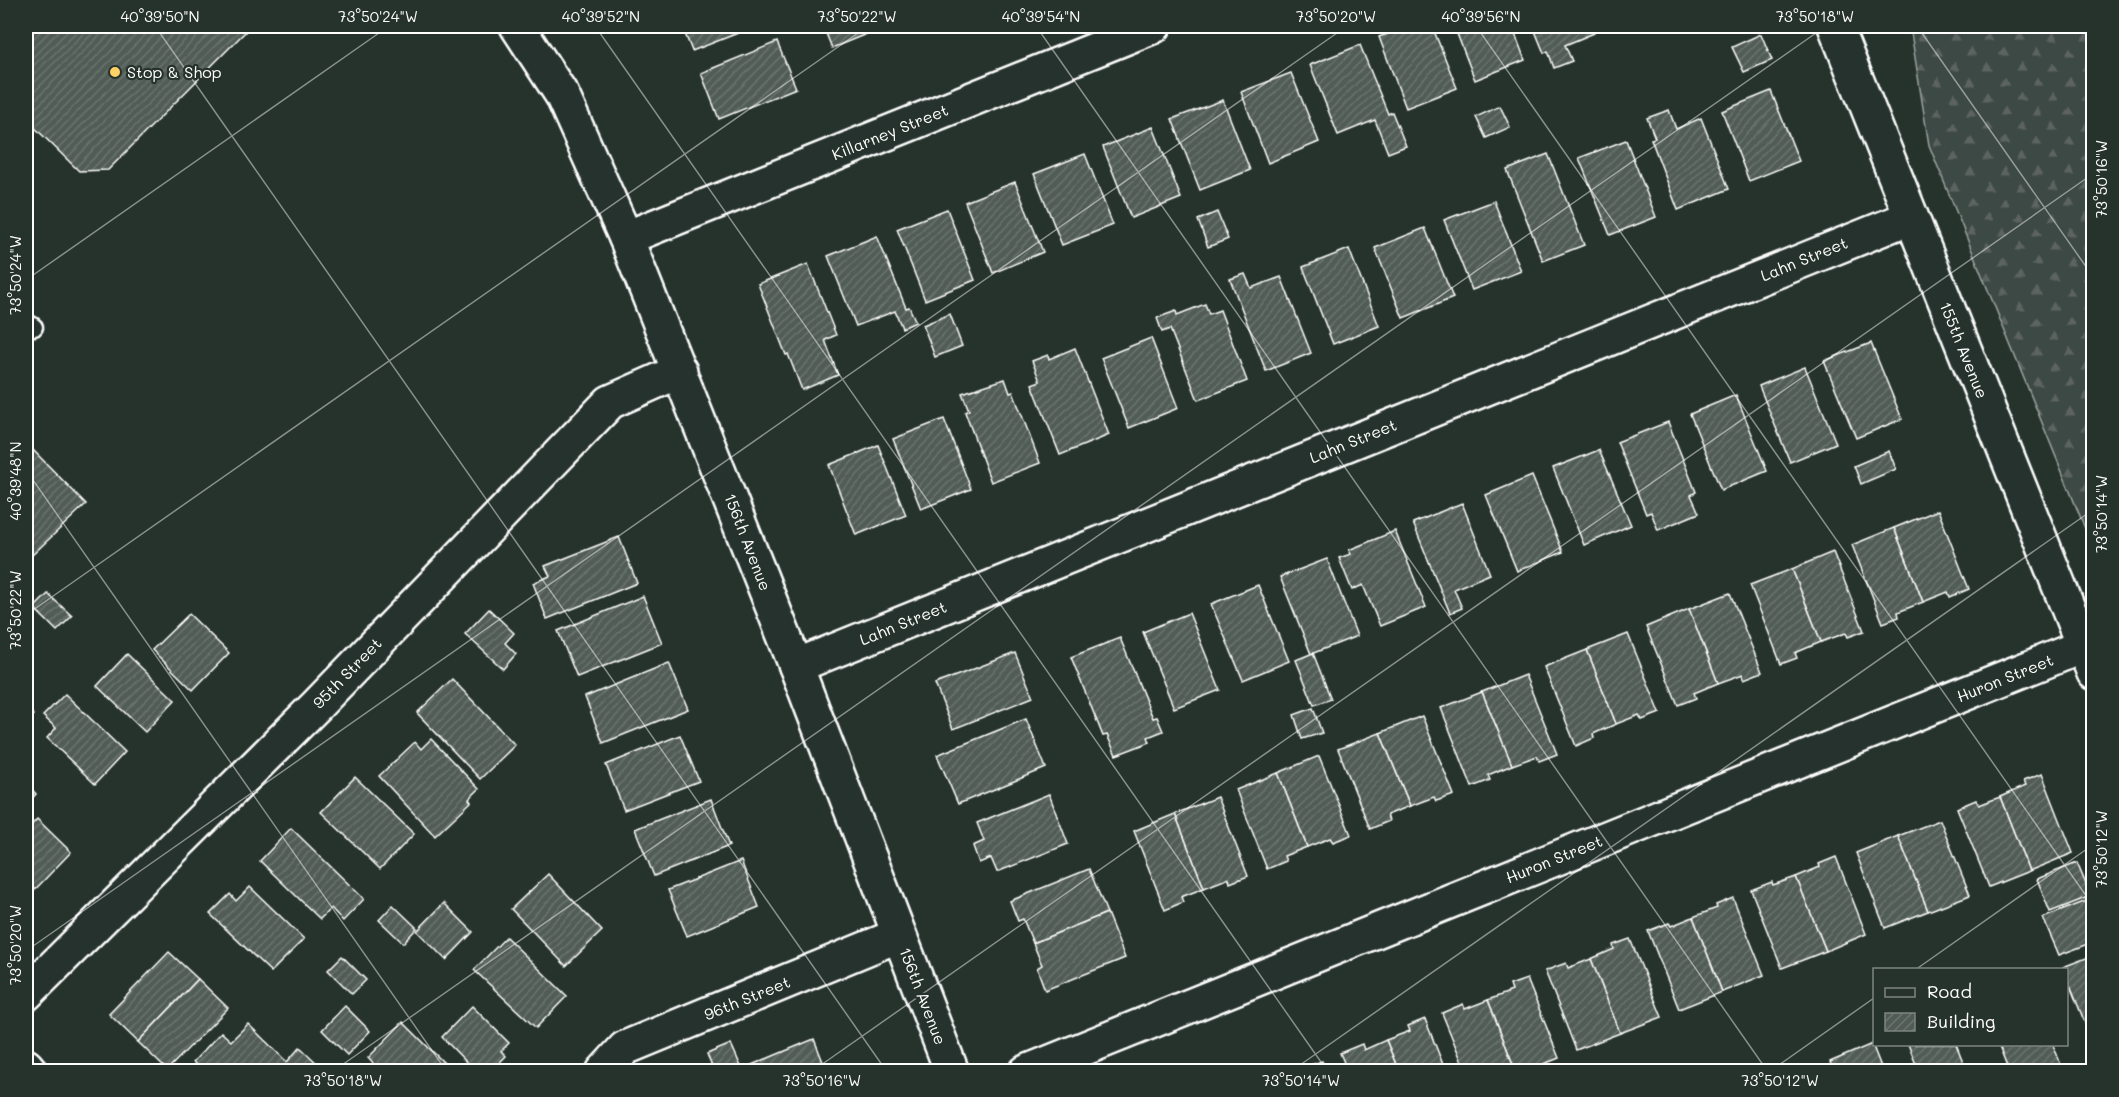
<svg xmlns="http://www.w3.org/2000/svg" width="2119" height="1097" font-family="Mali,sans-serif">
<defs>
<pattern id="forest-firs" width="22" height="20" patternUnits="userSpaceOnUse" patternTransform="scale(1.5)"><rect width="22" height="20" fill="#3e4944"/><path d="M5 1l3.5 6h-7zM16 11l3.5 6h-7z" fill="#5b6460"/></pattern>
<pattern id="building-hatch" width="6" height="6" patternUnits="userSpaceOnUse" patternTransform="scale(1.5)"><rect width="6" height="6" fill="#515c57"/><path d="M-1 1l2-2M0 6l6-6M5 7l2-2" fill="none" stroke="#6b7470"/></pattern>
</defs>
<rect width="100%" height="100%" fill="#26332d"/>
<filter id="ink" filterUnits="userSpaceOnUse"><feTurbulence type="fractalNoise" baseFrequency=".0167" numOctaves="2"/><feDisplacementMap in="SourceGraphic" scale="12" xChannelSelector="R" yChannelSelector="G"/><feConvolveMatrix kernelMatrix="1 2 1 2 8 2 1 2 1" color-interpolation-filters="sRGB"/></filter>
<g filter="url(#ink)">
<!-- forest -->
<polygon fill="url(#forest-firs)" stroke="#9ea4a2" stroke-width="1.5" points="1910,26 2093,26 2093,548 1929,145"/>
<!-- building -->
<g fill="url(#building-hatch)" stroke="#fff" stroke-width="1.5">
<polygon points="26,26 251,26 108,170 79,171 26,119"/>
<polygon points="682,26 756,26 692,51"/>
<polygon points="823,26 880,26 881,28 832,48"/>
<polygon points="1409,26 1432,26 1457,88 1406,108 1379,37"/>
<polygon points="1454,26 1512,26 1525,60 1475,80"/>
<polygon points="1533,26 1591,26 1594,33 1565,45 1572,61 1554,68 1548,51 1544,53"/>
<polygon points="1761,34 1772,60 1744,72 1732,47"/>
<polygon points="777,42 796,88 719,119 701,73"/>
<polygon points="1360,45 1388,114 1392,112 1406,146 1388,153 1375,120 1338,135 1310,65"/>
<polygon points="1291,73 1319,142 1268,163 1241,92"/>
<polygon points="1771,91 1799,161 1749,181 1722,111"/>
<polygon points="1223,100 1250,170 1200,190 1172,119"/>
<polygon points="1500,106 1510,127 1486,138 1476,117"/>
<polygon points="1669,110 1676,129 1701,118 1729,189 1678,210 1651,139 1655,138 1647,118"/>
<polygon points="1153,127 1181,198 1131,218 1103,147"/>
<polygon points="1626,140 1656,217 1610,235 1579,158"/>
<polygon points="1085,154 1113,225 1062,245 1034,174"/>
<polygon points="1548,154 1584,245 1543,261 1507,170"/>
<polygon points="1015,182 1043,252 993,273 965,202"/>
<polygon points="1494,201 1521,271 1472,290 1444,220"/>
<polygon points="947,209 975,280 925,300 897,229"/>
<polygon points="1217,212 1228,239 1208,247 1198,220"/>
<polygon points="1425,228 1453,298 1403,318 1375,248"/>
<polygon points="877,236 906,308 909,307 916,322 902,328 895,311 856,326 828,256"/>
<polygon points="1349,249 1379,326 1333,344 1303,267"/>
<polygon points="808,264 836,335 825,340 838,375 802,390 788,354 786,355 758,284"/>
<polygon points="1245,274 1251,288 1281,277 1311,353 1266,371 1230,279"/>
<polygon points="1205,304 1209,314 1220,310 1247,381 1198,400 1170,329 1162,332 1157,318 1176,311 1177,315"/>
<polygon points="950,314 962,346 935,357 923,325"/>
<polygon points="1151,338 1178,408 1129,428 1101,358"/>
<polygon points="1871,343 1902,419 1856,438 1824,361"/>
<polygon points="1075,348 1109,435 1060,455 1032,384 1040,381 1032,361 1048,355 1049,359"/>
<polygon points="1805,367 1836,443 1790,462 1759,386"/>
<polygon points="1005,379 1010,393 1013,392 1040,463 991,482 965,412 969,410 962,393"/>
<polygon points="1736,395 1767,471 1721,490 1690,414"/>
<polygon points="944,419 971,489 921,509 893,439"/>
<polygon points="1668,422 1696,492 1691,495 1699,513 1658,530 1651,512 1646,514 1617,442"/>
<polygon points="878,445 906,515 856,535 829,465"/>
<polygon points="32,449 86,504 29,558 26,555 26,455"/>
<polygon points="1599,450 1631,525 1584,545 1553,468"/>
<polygon points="1889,451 1896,469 1861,484 1854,466"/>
<polygon points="1532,476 1563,552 1517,571 1486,495"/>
<polygon points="1462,503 1490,574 1454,589 1462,608 1450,613 1413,523"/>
<polygon points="1938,510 1969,589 1950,597 1948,592 1923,602 1894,528"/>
<polygon points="1894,528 1923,602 1898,612 1899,617 1883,623 1852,545"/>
<polygon points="1395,531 1426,607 1380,626 1363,585 1352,590 1339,558 1351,554 1349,550"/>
<polygon points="619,537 637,583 547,619 533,583 550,576 545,566"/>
<polygon points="1833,552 1864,631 1848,637 1846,633 1821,642 1792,569"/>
<polygon points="1327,559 1357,636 1311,654 1280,577"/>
<polygon points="1792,569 1821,642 1795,653 1797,658 1781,664 1750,585"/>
<polygon points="1258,585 1289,661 1243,680 1211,604"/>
<polygon points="1730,593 1762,672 1744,679 1743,674 1718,683 1689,609"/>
<polygon points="48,594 72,616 57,631 34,608"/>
<polygon points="643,596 662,643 577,677 558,631"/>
<polygon points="489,609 514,633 505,643 516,654 503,669 465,634"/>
<polygon points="1689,609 1718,683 1694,693 1696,698 1678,705 1646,627"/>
<polygon points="1189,613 1220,690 1174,708 1143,632"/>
<polygon points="189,614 229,653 193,690 152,650"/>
<polygon points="1628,634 1660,713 1642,720 1639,715 1616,724 1587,650"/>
<polygon points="1120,638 1153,718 1157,717 1163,731 1148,737 1150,742 1116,755 1107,735 1103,736 1071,657"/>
<polygon points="1587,650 1616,724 1593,734 1594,738 1576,746 1544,667"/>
<polygon points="1015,653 1033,697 953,729 935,684"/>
<polygon points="1313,653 1331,699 1314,705 1296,660"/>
<polygon points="127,654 175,700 145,732 97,686"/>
<polygon points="669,663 688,709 603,743 585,697"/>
<polygon points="1525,675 1557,754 1539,761 1537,756 1512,765 1482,692"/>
<polygon points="452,679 515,745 480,779 417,713"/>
<polygon points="1482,692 1512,765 1488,775 1490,780 1472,787 1441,708"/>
<polygon points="65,694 125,752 95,784 47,738 56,728 43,716"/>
<polygon points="26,707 34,715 26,723"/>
<polygon points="1313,708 1322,733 1302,739 1294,715"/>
<polygon points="1422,716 1454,795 1436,801 1434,797 1410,806 1380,733"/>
<polygon points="1026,719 1046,768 958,804 937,755"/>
<polygon points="1380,733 1410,806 1387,815 1389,821 1370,829 1338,749"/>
<polygon points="680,735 699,781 624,810 606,765"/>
<polygon points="431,739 479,789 469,799 471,802 435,836 379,776 415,742 421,749"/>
<polygon points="1319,756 1351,835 1333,842 1330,838 1307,847 1278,773"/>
<polygon points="1278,773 1307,847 1284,856 1286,861 1267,869 1236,790"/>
<polygon points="2042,774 2073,853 2029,871 2000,797 2025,786 2023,781"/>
<polygon points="355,777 414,834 380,869 321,812"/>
<polygon points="26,783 36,794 26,805"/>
<polygon points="1049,794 1068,844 997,872 991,858 979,863 973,846 984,841 977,823"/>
<polygon points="1217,797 1248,876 1230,883 1229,878 1204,888 1175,814"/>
<polygon points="2000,797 2029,871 1989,887 1957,808 1976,800 1979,805"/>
<polygon points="711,799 729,846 654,876 635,829"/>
<polygon points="1175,814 1204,888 1181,897 1183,902 1165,910 1134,831"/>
<polygon points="37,819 71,852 26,899 26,831"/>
<polygon points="1940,820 1970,895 1928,911 1898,836"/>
<polygon points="291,828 364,899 343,921 331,908 320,919 260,861"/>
<polygon points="1898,836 1928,911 1885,928 1856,853"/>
<polygon points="1836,857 1866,934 1826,951 1796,877 1820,867 1819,864"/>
<polygon points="741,861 759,907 687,936 668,890"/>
<polygon points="2077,863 2091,896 2050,912 2037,879"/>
<polygon points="1089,869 1107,913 1033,943 1023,919 1018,921 1010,901"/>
<polygon points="548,874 602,931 566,966 511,909"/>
<polygon points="1796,877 1826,951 1782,968 1751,890 1772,882 1773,885"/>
<polygon points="250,887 304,939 271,972 210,914 230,894 236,901"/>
<polygon points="1733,898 1764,975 1722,992 1693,917 1717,908 1716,905"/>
<polygon points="2089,900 2094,912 2094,942 2059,955 2043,918"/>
<polygon points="444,903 473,932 446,960 417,931"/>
<polygon points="393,905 417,928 403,943 379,920"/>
<polygon points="1107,913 1125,958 1045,990 1037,968 1042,965 1033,943"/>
<polygon points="1693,917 1722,992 1679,1009 1648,931 1669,923 1671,926"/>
<polygon points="506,937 567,996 536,1028 474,970"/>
<polygon points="1630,939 1662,1017 1620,1033 1591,959 1614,949 1613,945"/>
<polygon points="169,952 198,979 138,1042 109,1014"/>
<polygon points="2094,955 2094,1045 2066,976 2066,970 2064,970 2063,967"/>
<polygon points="342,956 366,980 352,994 328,970"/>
<polygon points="1591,959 1620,1033 1576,1050 1545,971 1566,963 1568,968"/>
<polygon points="198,979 228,1008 167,1070 138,1042"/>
<polygon points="1527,979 1559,1058 1524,1072 1516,1072 1488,1000 1512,991 1510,985"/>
<polygon points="1488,1000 1516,1072 1466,1072 1442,1013 1463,1004 1465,1009"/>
<polygon points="345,1006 370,1031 347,1055 322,1030"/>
<polygon points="472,1006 509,1043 501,1051 506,1056 490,1072 476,1072 442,1037"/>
<polygon points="1425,1019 1446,1072 1399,1072 1386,1040 1410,1031 1408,1026"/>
<polygon points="403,1022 453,1072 381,1072 368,1058"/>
<polygon points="248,1024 287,1062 300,1047 321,1067 317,1072 204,1072 193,1062 221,1032 231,1041"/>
<polygon points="814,1039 827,1072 714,1072 707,1054 731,1044 742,1069"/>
<polygon points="1386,1040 1399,1072 1348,1072 1340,1053 1362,1044 1364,1050"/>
<polygon points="1872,1044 1883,1072 1834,1072 1830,1062"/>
<polygon points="1908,1044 1956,1044 1967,1072 1919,1072"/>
<polygon points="1998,1044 2053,1044 2062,1068 2054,1072 2009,1072"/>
<polygon points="1322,1061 1326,1072 1306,1072 1305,1067"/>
</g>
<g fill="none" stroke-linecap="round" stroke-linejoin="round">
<!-- service casing -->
<g stroke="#fff" stroke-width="21">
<polyline id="service" points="26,322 34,327"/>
</g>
<!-- minor casing -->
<g stroke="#fff" stroke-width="38">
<g id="minor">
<polyline points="517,26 562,95 626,238 796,666 952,1072"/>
<polyline points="1835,26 2094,673"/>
<polyline points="626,238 1154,26"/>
<polyline points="796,666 1911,217"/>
<polyline points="26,994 316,706 610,402 680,371"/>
<polyline points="26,1066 31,1072"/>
<polyline points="603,1072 625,1048 899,935"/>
<polyline points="1026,1072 2083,646"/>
</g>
</g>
<!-- service -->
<use href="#service" stroke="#26332d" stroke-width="16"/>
<!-- minor -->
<use href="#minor" stroke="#26332d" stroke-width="33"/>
</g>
</g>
<!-- ticks -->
<path fill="none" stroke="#fff" stroke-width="1.5" stroke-opacity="0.45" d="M155,26L887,1072M595,26L1328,1072M1036,26L1768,1072M1476,26L2094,907M1917,26L2094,278M26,280L389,26M26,470L447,1072M26,615L868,26M26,951L1347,26M1915,970L2094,844M332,1072L1826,26M811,1072L2094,173M1290,1072L2094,509M1769,1072L1874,998"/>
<!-- markers -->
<circle fill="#ffd166" stroke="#26332d" stroke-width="2" cx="115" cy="72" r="6"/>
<g text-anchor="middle" stroke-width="4.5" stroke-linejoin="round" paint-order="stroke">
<!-- poi labels -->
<g font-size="16" fill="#fff" stroke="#26332d" text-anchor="start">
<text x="127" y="78">Stop &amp; Shop</text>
</g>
<!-- street labels -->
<g font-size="16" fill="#fff" stroke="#26332d">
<text transform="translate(890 132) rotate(-22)" y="6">Killarney Street</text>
<text transform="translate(1804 259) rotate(-22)" y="6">Lahn Street</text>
<text transform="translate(1964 350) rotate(68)" y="6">155th Avenue</text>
<text transform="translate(1353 441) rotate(-22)" y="6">Lahn Street</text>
<text transform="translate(748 542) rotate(69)" y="6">156th Avenue</text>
<text transform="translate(903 623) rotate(-22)" y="6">Lahn Street</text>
<text transform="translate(347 673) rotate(-46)" y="6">95th Street</text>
<text transform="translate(2005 678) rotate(-22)" y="6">Huron Street</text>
<text transform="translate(1554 859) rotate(-22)" y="6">Huron Street</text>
<text transform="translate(923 996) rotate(69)" y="6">156th Avenue</text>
<text transform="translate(747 998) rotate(-22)" y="6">96th Street</text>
</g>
</g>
<!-- margin -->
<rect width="2119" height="1097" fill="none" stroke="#26332d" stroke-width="66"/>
<!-- legend -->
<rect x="1873" y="968" width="195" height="78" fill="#26332d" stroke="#7d8581" stroke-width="1.5"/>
<rect x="1885" y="988" width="30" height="9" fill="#26332d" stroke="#7d8581" stroke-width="1.5"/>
<text x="1927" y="998" font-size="18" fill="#ffffff">Road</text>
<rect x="1885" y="1013" width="30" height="18" fill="url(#building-hatch)" stroke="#7d8581" stroke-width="1.5"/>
<text x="1927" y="1028" font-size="18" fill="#ffffff">Building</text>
<rect x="33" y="33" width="2053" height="1031" fill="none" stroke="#fff" stroke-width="2"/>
<g font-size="15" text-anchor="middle" fill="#fff">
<text x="160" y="22">40°39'50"N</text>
<text x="378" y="22">73°50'24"W</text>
<text x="601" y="22">40°39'52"N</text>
<text x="857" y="22">73°50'22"W</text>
<text x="1041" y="22">40°39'54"N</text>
<text x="1336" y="22">73°50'20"W</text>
<text x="1481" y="22">40°39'56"N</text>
<text x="1815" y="22">73°50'18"W</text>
<text transform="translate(2102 179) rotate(-90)" y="5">73°50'16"W</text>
<text transform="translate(16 275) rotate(-90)" y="5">73°50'24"W</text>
<text transform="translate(16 481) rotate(-90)" y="5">40°39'48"N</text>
<text transform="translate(2102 514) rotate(-90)" y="5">73°50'14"W</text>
<text transform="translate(16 610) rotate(-90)" y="5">73°50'22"W</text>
<text transform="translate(2102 849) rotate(-90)" y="5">73°50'12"W</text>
<text transform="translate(16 945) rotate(-90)" y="5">73°50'20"W</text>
<text x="343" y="1086">73°50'18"W</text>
<text x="822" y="1086">73°50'16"W</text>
<text x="1301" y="1086">73°50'14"W</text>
<text x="1780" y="1086">73°50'12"W</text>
</g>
</svg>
